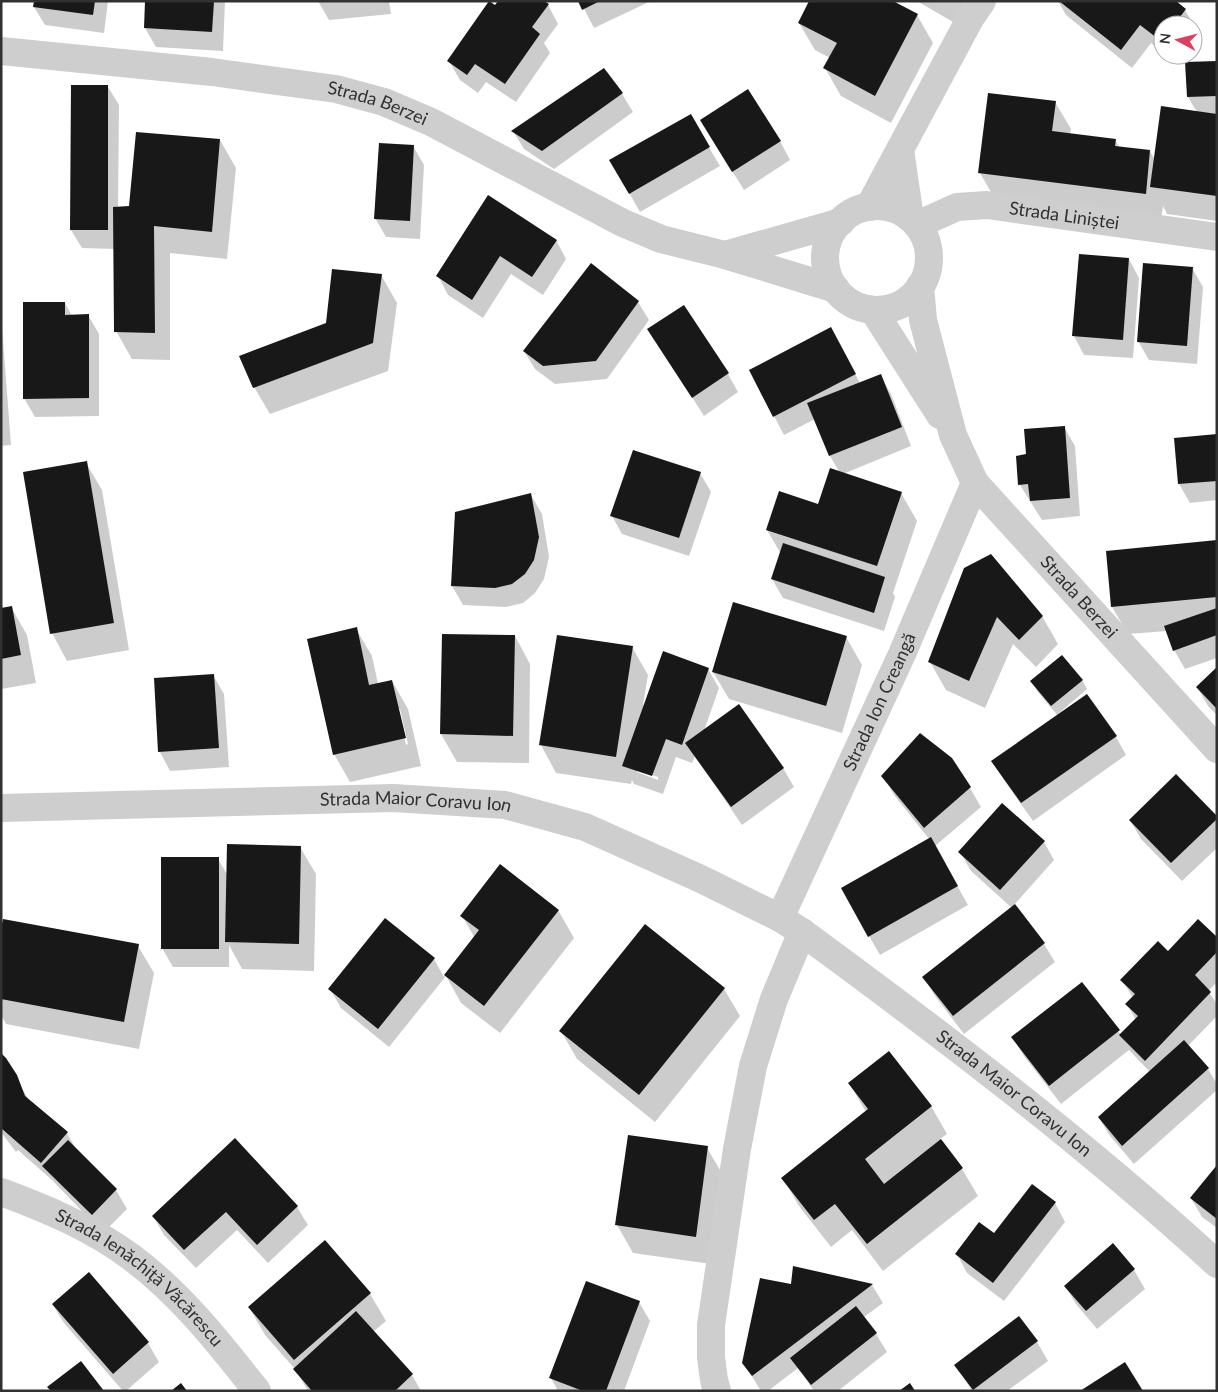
<svg xmlns="http://www.w3.org/2000/svg" width="1218" height="1392" font-family="Lato,sans-serif">
<rect width="100%" height="100%" fill="#fff"/>
<!-- shadow -->
<g fill="#0003" fill-rule="evenodd">
<polygon points="35,1 108,1 104,33 45,25 34,7"/>
<polygon points="147,1 225,1 223,51 156,47 145,28"/>
<polygon points="318,1 389,1 391,14 329,20"/>
<polygon points="580,1 651,1 594,28"/>
<polygon points="890,1 917,15 933,43 891,123 841,96 825,68 830,58 815,50 799,23"/>
<polygon points="917,1 965,1 953,22"/>
<polygon points="1058,1 1175,1 1185,10 1196,29 1193,33 1193,25 1163,25 1163,53 1151,43 1132,68 1066,15"/>
<polygon points="548,5 558,24 544,43 550,53 516,102 486,82 478,93 460,80 449,61 495,7"/>
<polygon points="1166,55 1175,55 1172,59"/>
<polygon points="1217,62 1217,221 1167,214 1163,206 1161,221 996,201 980,173 989,94 1055,102 1071,129 1070,135 1115,140 1120,148 1150,151 1155,160 1197,112 1188,97"/>
<polygon points="604,70 622,94 633,112 554,169 524,149 513,131"/>
<polygon points="108,87 119,105 118,208 130,208 220,140 236,168 227,259 170,253 170,360 132,359 116,331 115,249 82,248 71,230"/>
<polygon points="690,116 720,166 640,212 611,161"/>
<polygon points="712,139 780,141 790,160 744,190"/>
<polygon points="413,146 424,165 420,239 386,237 375,218"/>
<polygon points="489,197 556,240 566,259 543,295 511,274 483,318 448,295 438,276"/>
<polygon points="1129,259 1139,278 1133,358 1084,355 1074,336"/>
<polygon points="1192,268 1203,287 1197,364 1149,360 1138,341"/>
<polygon points="381,275 397,303 388,371 270,414 254,387"/>
<polygon points="638,302 649,320 607,379 555,384 535,369 524,351"/>
<polygon points="65,303 72,316 88,315 99,334 99,416 35,417 24,398"/>
<polygon points="1,314 11,445 1,446"/>
<polygon points="649,330 728,374 738,392 704,416"/>
<polygon points="841,347 860,383 880,375 891,394 911,446 843,474 901,493 917,521 893,593 895,597 884,631 783,598 772,579 781,554 767,530 819,506 840,473 830,456 815,419 784,435 774,416"/>
<polygon points="1064,427 1075,446 1080,516 1042,520 1020,485 1028,456"/>
<polygon points="1217,435 1217,500 1190,503 1179,484 1175,439"/>
<polygon points="86,463 102,490 129,650 67,661 52,633"/>
<polygon points="700,473 711,492 689,556 622,534 612,516"/>
<polygon points="531,495 542,514 549,557 544,579 535,593 523,603 506,607 463,605 452,586 456,513"/>
<polygon points="1217,542 1217,658 1185,669 1174,650 1167,631 1128,634 1112,607"/>
<polygon points="965,568 1042,616 1058,644 1036,667 1013,644 985,708 946,690 930,662"/>
<polygon points="1,600 3,609 11,607 27,635 36,683 1,689"/>
<path d="M356,629L372,656L378,684L392,681L408,709L421,766L350,782L334,754ZM398,709H400L408,744L406,745Z"/>
<polygon points="443,635 515,636 530,664 529,763 457,762 441,734"/>
<polygon points="846,637 862,665 842,733 729,699 713,672"/>
<path d="M632,647L648,675L643,705L708,669L719,688L704,731L783,768L794,787L742,825L695,756L692,763L676,757L663,794L634,784L632,780L631,784L556,773L541,745ZM637,770L658,777V780L637,772Z"/>
<polygon points="1217,669 1217,715 1208,706 1197,687"/>
<polygon points="213,675 224,694 229,767 170,771 160,752"/>
<polygon points="1082,680 1087,689 1058,714 1116,737 1126,755 1033,821 1004,780 993,762 1058,716 1037,691 1032,682"/>
<polygon points="883,776 970,788 981,807 935,846 968,905 880,955 869,936 930,840 894,795"/>
<polygon points="1217,818 1217,848 1182,881 1141,839 1130,820"/>
<polygon points="1044,842 1054,860 1014,905 1044,944 1055,962 964,1034 935,996 924,977 1012,908 971,871 960,852"/>
<polygon points="300,847 316,874 314,971 242,969 229,945 229,967 173,967 162,948 218,859 228,876"/>
<polygon points="558,910 574,938 500,1033 461,1003 446,976 389,1047 341,1008 330,989 434,959 444,977 475,938 462,916"/>
<polygon points="1,935 138,946 154,973 139,1049 6,1024 1,1015"/>
<polygon points="1217,939 1217,987 1215,984 1208,991 1217,1004 1217,1016 1188,1046 1208,1069 1217,1084 1217,1090 1134,1164 1110,1136 1099,1118 1150,1072 1129,1050 1061,1104 1024,1056 1013,1037 1082,984 1121,1035 1136,1020 1127,1004 1133,998 1122,980 1168,953"/>
<polygon points="724,989 740,1016 655,1122 577,1059 561,1031"/>
<polygon points="1,1055 5,1059 30,1102 67,1133 77,1151 116,1190 127,1209 103,1233 52,1180 18,1150 16,1152 1,1132"/>
<polygon points="849,1083 931,1106 947,1134 940,1139 962,1169 978,1196 883,1271 852,1230 831,1247 799,1206 783,1178 866,1112"/>
<polygon points="235,1140 297,1207 308,1225 268,1263 237,1230 196,1268 164,1235 153,1216"/>
<polygon points="707,1148 723,1175 711,1264 633,1253 617,1225"/>
<polygon points="1217,1167 1217,1228 1202,1217 1191,1198"/>
<polygon points="1055,1203 1065,1222 1004,1301 967,1273 957,1254"/>
<polygon points="325,1241 370,1294 386,1321 373,1332 412,1375 421,1391 308,1391 295,1369 265,1335 249,1307"/>
<polygon points="1113,1245 1134,1270 1145,1289 1097,1329 1076,1304 1065,1286"/>
<polygon points="794,1267 872,1285 883,1303 864,1317 876,1334 887,1352 838,1391 814,1391 798,1368 768,1391 761,1391 743,1362 792,1285"/>
<polygon points="88,1274 148,1343 159,1362 126,1391 123,1391 64,1323 53,1305"/>
<polygon points="639,1302 650,1321 624,1391 558,1391 551,1378"/>
<polygon points="1019,1318 1037,1342 1048,1361 1007,1391 972,1391 956,1365"/>
</g>
<!-- building -->
<g fill="#181818">
<polygon points="34,1 95,1 93,15 33,7"/>
<polygon points="145,1 214,1 212,32 144,28"/>
<polygon points="489,1 495,5 498,1 544,1 549,4 532,27 540,34 505,84 475,64 467,75 447,61"/>
<polygon points="578,1 600,1 582,10"/>
<polygon points="809,1 893,1 918,14 875,96 823,68 837,43 798,23"/>
<polygon points="1059,1 1176,1 1186,9 1174,25 1163,25 1163,38 1161,41 1140,25 1121,50"/>
<polygon points="1217,61 1217,96 1187,97 1185,62"/>
<polygon points="604,68 623,93 542,151 511,131"/>
<polygon points="71,85 108,85 108,230 70,230"/>
<polygon points="748,89 781,141 732,172 700,120"/>
<polygon points="988,93 1056,101 1052,131 1116,139 1115,146 1150,150 1146,194 978,173"/>
<polygon points="1161,106 1217,114 1217,196 1150,187"/>
<polygon points="691,114 710,147 629,194 609,160"/>
<polygon points="136,132 220,139 212,232 154,226 155,333 114,332 113,207 129,206"/>
<polygon points="379,143 414,145 410,221 374,219"/>
<polygon points="488,195 557,240 532,277 500,256 472,300 436,276"/>
<polygon points="1079,254 1129,258 1123,340 1072,336"/>
<polygon points="591,263 639,301 596,361 543,366 523,351"/>
<polygon points="1143,263 1193,267 1187,346 1137,342"/>
<polygon points="332,269 382,274 373,343 253,388 239,356 326,323"/>
<polygon points="23,302 65,302 65,315 89,314 89,398 23,399"/>
<polygon points="684,305 729,373 692,398 647,329"/>
<polygon points="831,327 856,374 773,417 749,370"/>
<polygon points="881,374 902,427 829,456 807,403"/>
<polygon points="1065,426 1070,498 1030,501 1028,484 1018,485 1016,456 1026,454 1024,429"/>
<polygon points="1217,434 1217,481 1178,484 1174,438"/>
<polygon points="633,450 701,472 679,538 610,516"/>
<polygon points="87,461 114,623 50,634 23,472"/>
<polygon points="830,468 902,492 877,566 766,530 779,491 818,504"/>
<polygon points="531,493 539,537 534,560 525,574 512,584 495,588 451,586 455,512"/>
<polygon points="1217,540 1217,597 1111,607 1106,551"/>
<polygon points="783,543 885,577 874,613 771,579"/>
<polygon points="991,554 1043,616 1019,640 997,617 969,681 928,662 964,568"/>
<polygon points="733,602 847,636 826,706 712,672"/>
<polygon points="12,606 21,655 1,659 1,608"/>
<polygon points="1217,608 1217,635 1173,651 1164,626"/>
<polygon points="357,627 369,685 392,680 406,738 333,755 307,639"/>
<polygon points="442,634 515,635 513,736 440,734"/>
<polygon points="557,635 633,646 616,757 539,745"/>
<polygon points="663,651 709,668 682,745 666,739 652,776 622,766"/>
<polygon points="1062,655 1083,680 1051,706 1030,681"/>
<polygon points="1217,667 1217,709 1196,687"/>
<polygon points="214,674 219,748 158,752 154,678"/>
<polygon points="1087,694 1117,736 1021,803 991,761"/>
<polygon points="739,704 784,768 731,807 685,743"/>
<polygon points="920,733 952,758 971,787 924,828 881,776"/>
<polygon points="1176,774 1217,816 1217,819 1171,863 1129,820"/>
<polygon points="1002,803 1045,841 1000,890 958,852"/>
<polygon points="931,837 958,886 868,937 841,888"/>
<polygon points="227,844 301,846 299,944 225,942"/>
<rect x="161" y="857" width="58" height="92"/>
<polygon points="500,864 559,910 484,1006 444,975 479,930 460,916"/>
<polygon points="1015,904 1045,943 953,1016 922,977"/>
<polygon points="385,918 435,958 378,1029 328,989"/>
<polygon points="3,919 139,944 124,1022 1,999 1,928"/>
<polygon points="1198,919 1217,937 1217,952 1195,975 1211,992 1145,1061 1119,1035 1138,1016 1125,1004 1135,994 1120,980 1158,941 1168,951"/>
<polygon points="645,924 725,988 639,1095 559,1031"/>
<polygon points="1082,982 1120,1030 1049,1086 1011,1037"/>
<polygon points="1184,1040 1209,1068 1122,1146 1098,1117"/>
<polygon points="889,1051 932,1106 865,1159 884,1184 941,1139 963,1168 867,1244 835,1204 814,1220 781,1178 868,1109 848,1083"/>
<polygon points="1,1053 6,1058 17,1075 25,1096 68,1132 41,1163 1,1128"/>
<polygon points="628,1135 708,1146 696,1237 615,1225"/>
<polygon points="235,1138 298,1206 257,1245 226,1212 184,1250 152,1216"/>
<polygon points="68,1140 117,1189 92,1215 42,1166"/>
<polygon points="1217,1165 1217,1219 1190,1198"/>
<polygon points="1032,1184 1056,1202 993,1283 955,1254 979,1222 994,1233"/>
<polygon points="325,1240 371,1293 294,1360 248,1307"/>
<polygon points="1113,1243 1135,1269 1086,1311 1064,1286"/>
<polygon points="793,1266 873,1284 752,1376 742,1363 760,1278 791,1284"/>
<polygon points="89,1272 149,1342 113,1374 52,1304"/>
<polygon points="586,1281 640,1301 606,1391 583,1391 549,1378"/>
<polygon points="856,1306 877,1333 811,1385 790,1358"/>
<polygon points="356,1311 413,1374 395,1391 312,1391 293,1369"/>
<polygon points="1019,1316 1038,1341 973,1390 954,1365"/>
<polygon points="81,1361 104,1391 51,1391 47,1387"/>
<polygon points="1125,1362 1143,1391 1080,1391"/>
<polygon points="181,1383 187,1391 171,1391"/>
<polygon points="910,1383 915,1391 899,1391"/>
</g>
<g fill="none" stroke-linecap="round" stroke-linejoin="round">
<!-- minor -->
<g stroke="#cecece" stroke-width="28">
<path id="s1" d="M1,51L212,72L336,89L384,102L431,122L623,223L661,239L725,255L836,289"/>
<polyline points="900,150 910,218"/>
<circle cx="877" cy="258" r="52"/>
<polyline points="869,207 971,17 982,1"/>
<path id="s2" d="M917,225L957,207L987,205L1217,237"/>
<polyline points="725,255 841,222"/>
<path id="s3" d="M920,286L923,320L953,435L975,483L1217,749"/>
<polyline points="873,310 940,415"/>
<path id="s4" d="M1,808L393,798L505,805L585,827L701,879L780,918L802,932C945,1037 1086,1144 1217,1264"/>
<path id="s5" d="M780,918L902,654L975,483"/>
<path id="s6" d="M1,1192C47,1209 92,1228 131,1257C180,1293 220,1344 257,1391"/>
<polyline points="717,1391 714,1380 711,1357 711,1325 737,1149 753,1066 774,999 802,932"/>
</g>
</g>
<g text-anchor="middle" stroke-width="5" stroke-linejoin="round" paint-order="stroke">
<!-- street labels -->
<g font-size="18" fill="#313131" stroke="#fff">
<text dy="6" stroke="none"><textPath href="#s1" startOffset="381">Strada Berzei</textPath></text>
<text dy="6" stroke="none"><textPath href="#s2" startOffset="152">Strada Liniștei</textPath></text>
<text dy="6" stroke="none"><textPath href="#s3" startOffset="360">Strada Berzei</textPath></text>
<text dy="6" stroke="none"><textPath href="#s5" startOffset="238">Strada Ion Creangă</textPath></text>
<text dy="6" stroke="none"><textPath href="#s4" startOffset="415">Strada Maior Coravu Ion</textPath></text>
<text dy="6" stroke="none"><textPath href="#s4" startOffset="1095">Strada Maior Coravu Ion</textPath></text>
<text dy="6" stroke="none"><textPath href="#s6" startOffset="165">Strada Ienăchiță Văcărescu</textPath></text>
</g>
</g>
<!-- border -->
<rect width="1218" height="1392" fill="none" stroke="#313131" stroke-width="5"/>
<!-- north arrow -->
<g transform="translate(1178 40) rotate(277)"><circle r="24" fill="#ffffff" stroke="#adadad"/>
<path d="M0-4L9 19L0 12L-9 19Z" fill="#db4061"/>
<text y="-8" font-size="14" font-weight="bold" text-anchor="middle" fill="#313131">N</text>
</g>
</svg>
